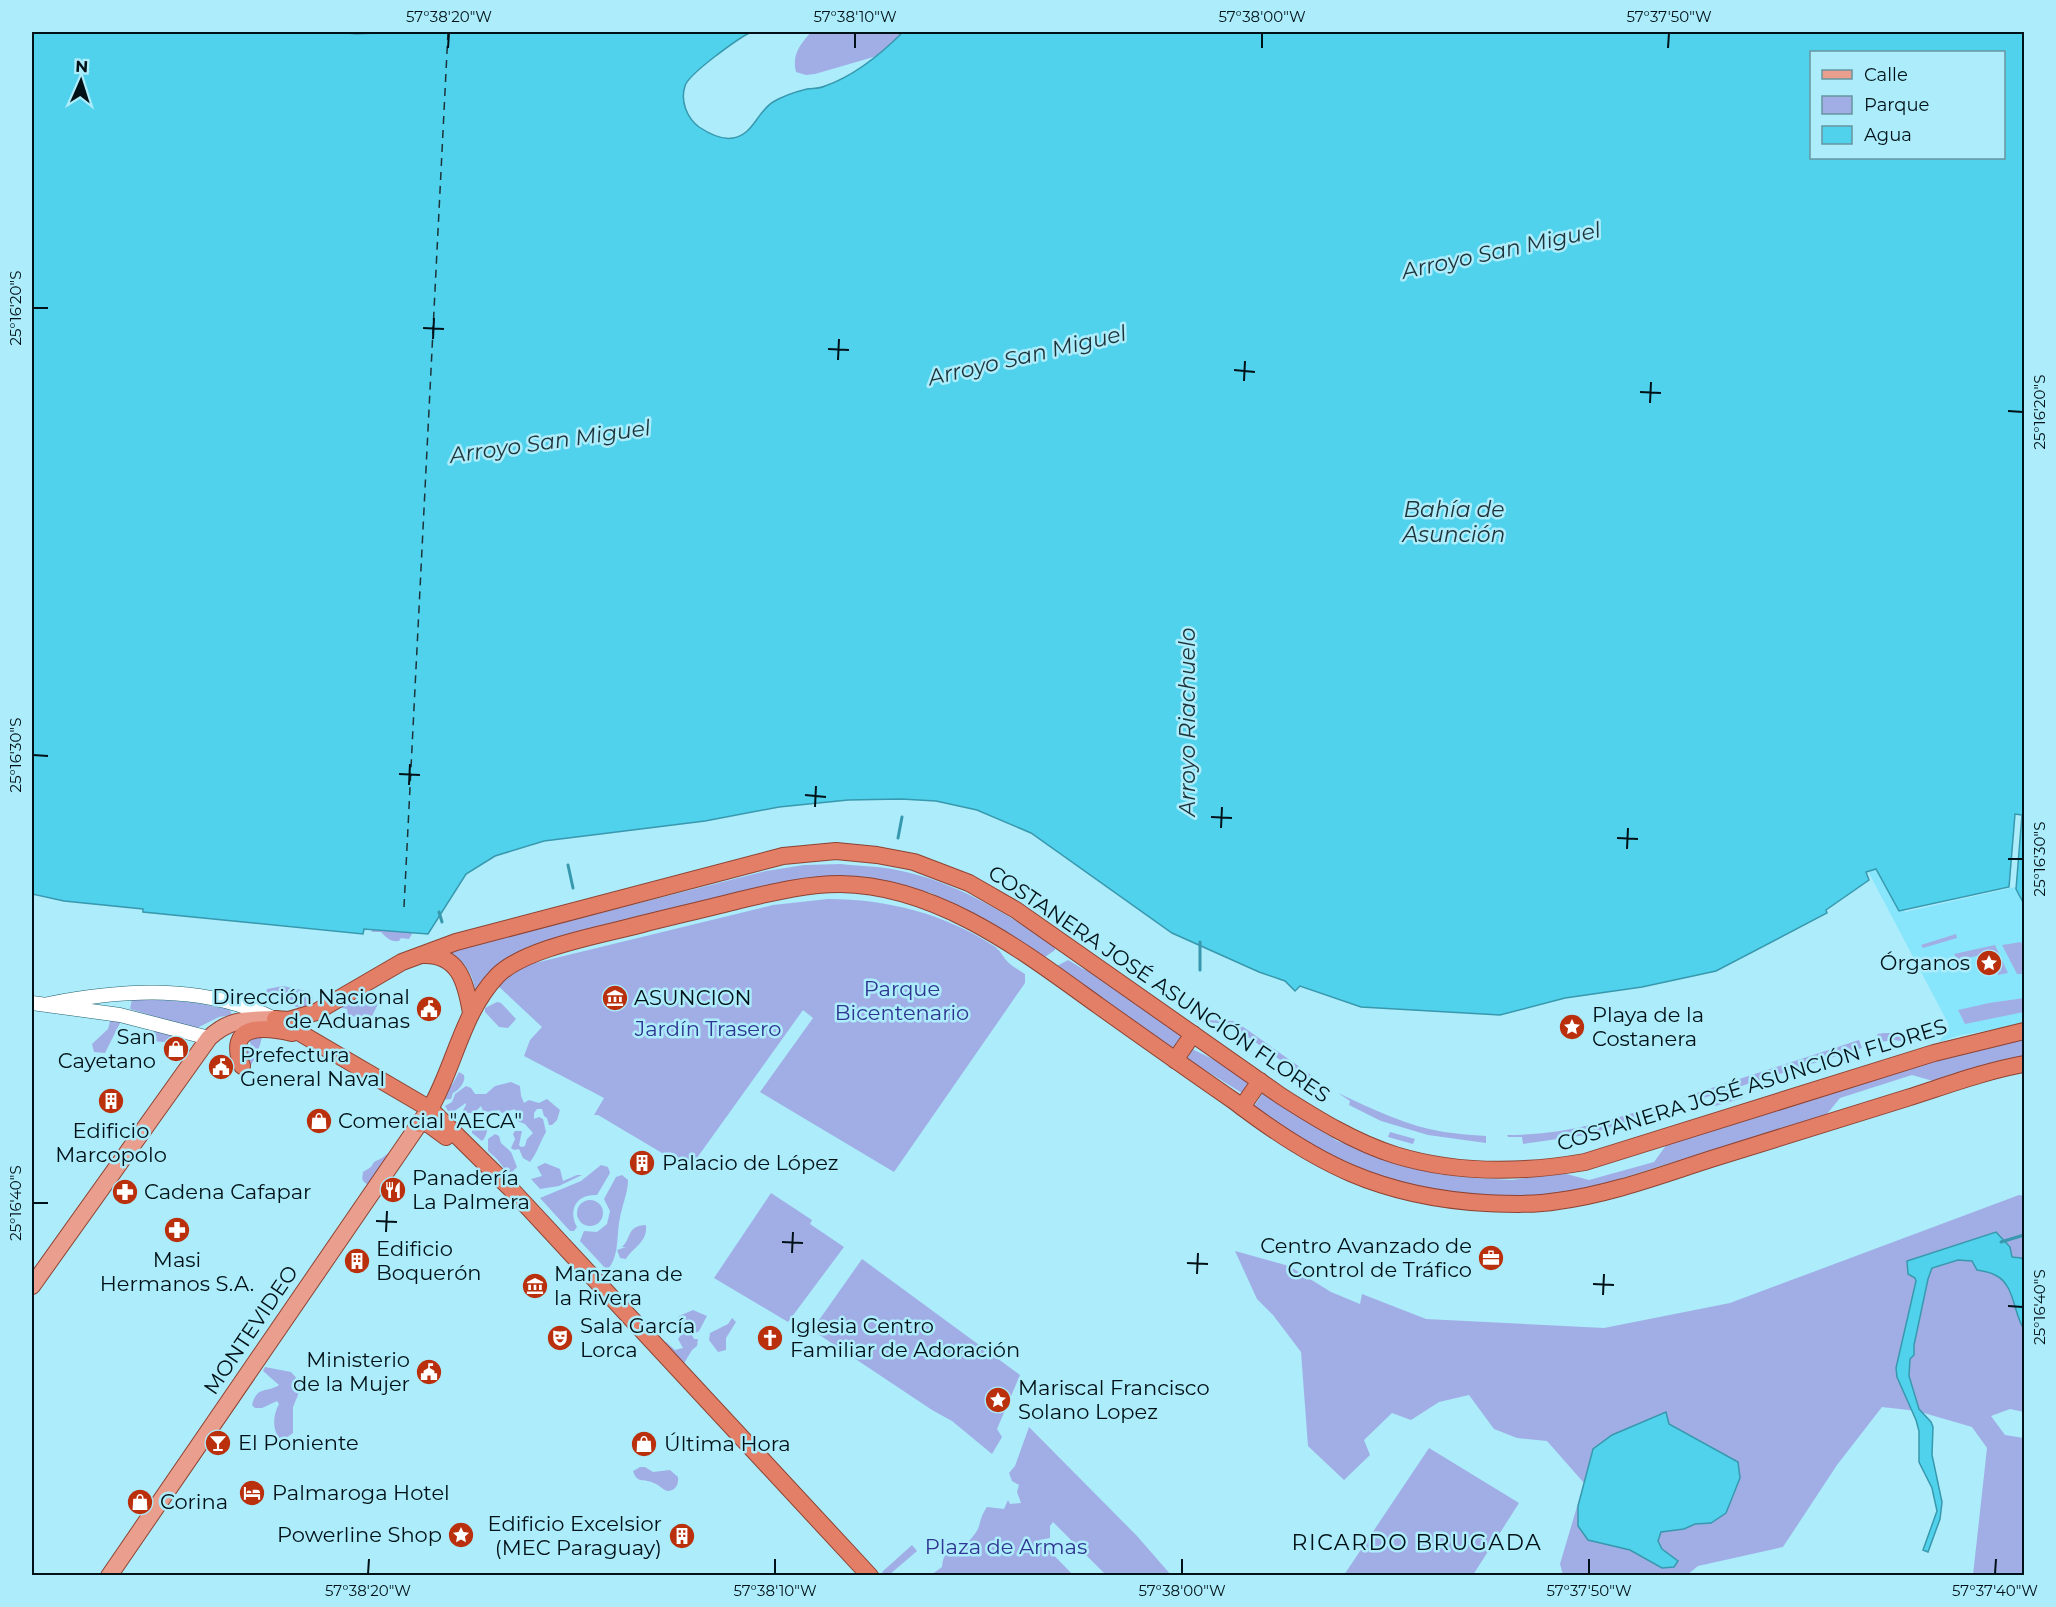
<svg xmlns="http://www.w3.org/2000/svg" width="2056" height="1607" font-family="Montserrat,sans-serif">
<rect width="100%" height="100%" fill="#acecfb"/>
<!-- built -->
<polygon fill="#88e6fc" points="1913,834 1889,885 1905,912 2015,887 2024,903 2024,1025 1961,1035 1939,1042 1949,1025 1860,856"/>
<!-- green -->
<g fill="#a1aee6">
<path d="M811,32H903L877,56L815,74L806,75L796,72C792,54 800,45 811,32Z"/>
<path d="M841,864C858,866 876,866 892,869C953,880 1005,912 1055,947V950L1045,957H1040L987,922L931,893L890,883L841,878L522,953L491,970L475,989C472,971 463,959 446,952L766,871L804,865Z"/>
<path d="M828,899C887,899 945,914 994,946C1000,950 1002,955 1006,960C1011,966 1019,970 1025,974V983L894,1172L760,1092L813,1018L803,1010L689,1169L598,1115H594L604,1098L524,1056L530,1040L542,1027L496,984L506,976L531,964L773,905Z"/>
<path d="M371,929L400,932L411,930L412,934L409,939L401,938L399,941C390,942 387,938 381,932H372Z"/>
<polygon points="1956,934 1957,938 1923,948 1921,945"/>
<polygon points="2021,942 2024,948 2024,974 2017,974 2002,945"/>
<polygon points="1995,945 2008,973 1998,975 1997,972 2001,971 1990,953 1958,960 1954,954"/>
<polygon points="1068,960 1083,969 1091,972 1181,1036 1172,1049 1055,967"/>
<path d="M283,986L311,992L313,1000L310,1008C300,1010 288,1005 282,997L265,996L267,989Z"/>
<polygon points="373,998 379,1002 372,1016 364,1014 360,1018 348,1015 347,1009 338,1007 355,999 365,1001"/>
<polygon points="2024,998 2024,1012 1965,1024 1958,1010 1989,1003"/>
<path d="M132,999C165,1000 197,1001 230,1010L232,1015L219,1017L195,1029L130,1009Z"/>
<polygon points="497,1002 501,1003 516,1019 508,1028 499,1027 485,1012 485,1008"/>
<polygon points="111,1018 121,1021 105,1053 94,1052 92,1044 108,1029"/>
<polygon points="1204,1020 1233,1021 1239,1024 1321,1082 1318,1087 1230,1024 1194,1021"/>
<path d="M148,1027L177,1036C173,1042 163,1043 156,1041Z"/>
<polygon points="1884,1033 1893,1033 1915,1043 1894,1040 1880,1042 1877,1034"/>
<path d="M262,1035C262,1042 255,1059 251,1065L247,1064L240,1056L250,1048L251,1044L247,1037Z"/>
<polygon points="2024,1036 2024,1058 1933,1081 1912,1075 1840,1098 1827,1114 1590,1188 1549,1195 1510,1199 1402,1187 1329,1158 1253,1108 1263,1093 1337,1141 1406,1166 1437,1174 1474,1178 1512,1180 1563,1173 1589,1180 1654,1162 1667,1144 1945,1056"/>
<polygon points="1859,1040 1862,1048 1694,1101 1692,1095 1678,1099"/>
<polygon points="1192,1049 1223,1064 1246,1081 1248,1085 1242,1093 1187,1059"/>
<path d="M459,1072L464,1075C466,1082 459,1090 453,1093L451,1099L439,1100L445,1088L452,1085Z"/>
<path d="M511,1082L520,1086L521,1096L524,1103L529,1100L539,1103L547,1099L560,1110L557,1120L552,1125H549L547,1118L544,1116L542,1109H537L534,1113V1119L539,1117L543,1119L546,1132C540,1142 537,1153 530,1162L523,1158L519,1149L514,1150L511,1148L515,1139L513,1134L515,1131H522L519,1145L521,1147L525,1146L527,1139L533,1133L525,1124L515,1120V1109L502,1113L499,1110L491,1112L483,1111L481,1106L474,1113H465L463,1110L466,1105V1103L453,1112L448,1111L445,1106L452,1102L455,1094L466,1086L471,1088L475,1094H486L495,1086Z"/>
<path d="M1338,1093C1372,1109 1407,1126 1444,1132C1458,1134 1472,1135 1486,1136V1143L1428,1135L1381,1121L1349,1105L1350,1101Z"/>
<polygon points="1742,1094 1743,1098 1715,1106 1714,1102"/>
<path d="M1657,1105L1660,1111L1586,1135L1523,1144L1522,1137H1508L1507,1135C1563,1135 1606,1122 1657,1105Z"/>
<path d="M480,1124L486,1126C488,1131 486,1137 482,1141L472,1133V1131Z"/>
<polygon points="1390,1132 1415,1139 1413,1144 1388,1137"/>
<polygon points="495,1134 499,1136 501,1143 511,1152 517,1167 512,1172 507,1172 496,1158 488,1151 488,1139"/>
<path d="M395,1148L405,1158L390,1176L394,1184V1189L390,1191C387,1191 367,1185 364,1182C361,1179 363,1175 363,1172L371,1167L374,1162L382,1158Z"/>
<polygon points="545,1163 560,1169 563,1181 577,1175 582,1175 559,1186 540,1189 531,1179 542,1176 537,1167"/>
<path d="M601,1165L608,1167L610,1173L597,1195C576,1194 568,1210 577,1227L574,1231H570L540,1198L581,1181Z"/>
<path d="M622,1175L628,1180C628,1193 622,1205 620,1218C616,1235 620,1257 607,1270L580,1241L584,1231L597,1232L607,1224L610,1211L604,1199L616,1177Z"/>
<polygon points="771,1193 812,1220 810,1224 844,1247 788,1322 714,1278"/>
<polygon points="2019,1195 2024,1196 2024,1412 2010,1409 1991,1416 2005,1435 2024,1438 2024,1575 1973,1575 1987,1448 1972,1427 1917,1411 1882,1407 1837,1465 1783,1547 1698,1566 1687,1575 1563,1575 1560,1564 1584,1483 1547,1441 1517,1438 1494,1429 1469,1395 1439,1402 1411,1420 1392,1413 1364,1440 1370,1455 1344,1480 1308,1446 1301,1352 1273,1315 1257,1299 1235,1251 1289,1266 1331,1292 1360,1304 1362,1294 1426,1319 1604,1328 1730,1303"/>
<circle cx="590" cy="1213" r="13"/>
<path d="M646,1225C648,1242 633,1247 626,1259L620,1258L617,1250L626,1247H622C632,1238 626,1226 646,1225Z"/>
<polygon points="862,1259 1020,1375 997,1429 1002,1437 992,1454 952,1421 932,1410 812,1330"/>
<polygon points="693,1310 707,1316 699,1331 692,1335 694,1339 698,1339 697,1346 692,1350 683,1365 663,1345 666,1342 675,1350 683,1348 678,1339 687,1326 688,1323 681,1324 676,1330 674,1326 679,1316"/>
<polygon points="732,1318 736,1322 726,1338 726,1350 718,1352 709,1340 710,1333 728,1324"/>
<path d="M265,1367L291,1372L300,1382L298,1395L293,1407V1433L286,1438H279C272,1428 273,1415 279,1404L277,1401L262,1408H255L252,1405C257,1385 268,1393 279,1385L263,1371Z"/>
<path d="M1029,1427L1137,1536L1171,1575H1106L1053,1522L1050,1526V1538L1039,1540L1073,1575H931L942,1567C943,1558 945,1550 955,1548L960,1551C965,1545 977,1534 979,1526C981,1519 982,1514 987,1507L1004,1509L1008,1500L1010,1504L1021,1503L1017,1492L1019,1485L1012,1481L1009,1473L1015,1466Z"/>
<polygon points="1429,1448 1519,1503 1473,1575 1344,1575"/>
<path d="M640,1467H645L653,1472L670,1470L678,1477C679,1485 675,1491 667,1491C662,1489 659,1485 654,1483C643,1478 637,1484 633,1471Z"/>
<polygon points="912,1545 917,1551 889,1575 885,1575 882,1572"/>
</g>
<!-- water -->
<g fill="#50d2ed" stroke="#3898ad" stroke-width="1.5" fill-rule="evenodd">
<path d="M32,32H339L356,34L394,32H751C739,38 688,74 685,86C680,101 687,118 699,127C708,133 722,140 733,138C753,135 757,112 773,102C783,96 795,92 807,89C813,88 819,89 825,86C854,76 881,54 903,32H2024V904L2016,889L2022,815L2015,814L2009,887L1899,911L1876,869L1866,872L1869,880L1826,910L1827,913L1716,971L1642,987L1565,998L1500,1015L1361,1007L1300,986L1295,991L1285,981L1259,972L1172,933L1031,833L977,810L936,801L901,799L848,800L779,807L705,821L544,841L495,856L466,874L428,934L364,929L363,934L143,912V909L64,901L32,894ZM2004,52V158H1812V52Z"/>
<path d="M1996,1232L2010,1247L2012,1257L2021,1258L2024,1261V1329C2013,1313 2015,1284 1995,1275C1990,1272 1982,1271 1977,1270L1972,1261L1958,1260L1932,1268L1928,1279L1914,1345V1355L1910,1359L1909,1376L1919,1409L1931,1422L1933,1427L1932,1455L1942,1502L1940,1519L1928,1552L1923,1550L1937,1511L1932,1488L1919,1462V1431L1916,1420L1897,1377L1896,1368L1916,1281L1915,1278L1908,1274L1907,1261Z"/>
<polygon points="1666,1412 1669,1424 1738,1462 1740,1478 1726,1513 1711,1523 1695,1524 1684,1529 1661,1532 1658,1541 1662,1549 1678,1561 1674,1567 1662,1568 1630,1550 1588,1540 1578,1526 1578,1506 1593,1449 1612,1435"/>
</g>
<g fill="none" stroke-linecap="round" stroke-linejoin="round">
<!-- stream -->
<g stroke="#3898ad" stroke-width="3">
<polyline points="898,838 902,817"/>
<polyline points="568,865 573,888"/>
<polyline points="439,912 442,922"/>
<polyline points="1200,970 1200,942"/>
<polyline points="2001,1242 2024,1235"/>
</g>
<!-- ferry -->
<polyline stroke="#1d3339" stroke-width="1.5" stroke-dasharray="8 6" stroke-linecap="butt" points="404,907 448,32"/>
<!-- tertiary casing -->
<g stroke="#236370" stroke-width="15">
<g id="tertiary">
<polyline points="32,1003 120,1015 209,1038"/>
<path d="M48,1004C125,989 203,984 275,1019"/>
</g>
</g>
<!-- primary casing -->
<g stroke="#8f4332" stroke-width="18">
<g id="primary">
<path d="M32,1286L209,1038C230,1018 247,1020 275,1019"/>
<polyline points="109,1576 428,1111"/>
</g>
</g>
<!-- trunk casing -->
<g stroke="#8f4332" stroke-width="18">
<g id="trunk">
<path d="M422,955C459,953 466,983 471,1013"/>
<path d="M275,1019L289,1020L316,1012L402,962L456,942L783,856L836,851L877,855L914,862L969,883L1016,910L1281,1096C1317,1119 1354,1142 1395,1155C1457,1174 1522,1173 1585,1162L1934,1053L2024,1031"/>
<polyline points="278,1020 430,1109 510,1188 870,1576"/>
<polyline points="1175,1060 1193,1034"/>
<path d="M242,1066C226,1024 262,1026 292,1033"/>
<polyline points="1242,1107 1260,1081"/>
<path d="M430,1109C455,1065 462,1013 497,976C525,947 607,934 646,923C678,915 709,908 740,900C774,892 806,884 840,884C938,885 1024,952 1099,1006C1144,1038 1189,1070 1234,1101C1316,1164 1381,1197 1486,1203C1510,1204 1534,1205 1558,1201C1611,1194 1661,1175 1711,1159C1777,1139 1842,1118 1907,1098C1945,1086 1985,1071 2024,1064"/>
<polyline points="420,1124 427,1123 446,1137"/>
</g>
</g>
<!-- tertiary -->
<use href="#tertiary" stroke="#fff" stroke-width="14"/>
<!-- primary -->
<use href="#primary" stroke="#ea9e8d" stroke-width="16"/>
<!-- trunk -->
<use href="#trunk" stroke="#e37e67" stroke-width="16"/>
</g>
<!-- ticks -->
<path fill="none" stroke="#001217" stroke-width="2" d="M448,48L449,33M855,48V33M1262,48V33M1668,48L1669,33M33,308H48M423,328L444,329M433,339L434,318M828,349L849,350M838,360L839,339M1234,370L1255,372M1244,381L1245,361M1640,392L1661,393M1650,403L1651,382M2008,411L2023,412M33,755L48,756M399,774L420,775M409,785L410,764M805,795L826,797M815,807L816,786M1211,817L1232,818M1221,828L1222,807M1617,838L1638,839M1627,849L1628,828M2008,859H2023M33,1203H48M376,1221L397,1222M386,1232L387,1211M782,1242L803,1243M792,1253L793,1232M1187,1263L1208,1264M1197,1274L1198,1253M1593,1284L1614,1285M1603,1295L1604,1274M2008,1306L2023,1307M368,1574L369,1559M775,1574V1559M1182,1574V1559M1589,1574V1559M1995,1574L1996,1559"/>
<!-- icons -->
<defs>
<g id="sight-disc" transform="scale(1.35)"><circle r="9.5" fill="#ba2f0c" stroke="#acecfb"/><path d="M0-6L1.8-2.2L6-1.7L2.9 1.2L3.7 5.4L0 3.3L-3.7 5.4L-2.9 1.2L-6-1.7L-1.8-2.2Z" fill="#fff"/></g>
<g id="museum-disc" transform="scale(1.35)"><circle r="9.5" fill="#ba2f0c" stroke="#acecfb"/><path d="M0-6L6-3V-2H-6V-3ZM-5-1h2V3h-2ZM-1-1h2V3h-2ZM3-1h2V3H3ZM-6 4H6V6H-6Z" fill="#fff"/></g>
<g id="civic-disc" transform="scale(1.35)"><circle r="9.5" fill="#ba2f0c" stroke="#acecfb"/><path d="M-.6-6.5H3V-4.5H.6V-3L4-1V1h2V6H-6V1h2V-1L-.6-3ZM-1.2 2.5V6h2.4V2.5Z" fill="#fff"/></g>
<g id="shop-disc" transform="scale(1.35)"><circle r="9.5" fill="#ba2f0c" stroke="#acecfb"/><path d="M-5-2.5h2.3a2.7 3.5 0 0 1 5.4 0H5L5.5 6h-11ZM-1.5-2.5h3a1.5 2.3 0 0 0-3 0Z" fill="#fff"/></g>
<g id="building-disc" transform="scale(1.35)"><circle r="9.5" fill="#ba2f0c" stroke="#acecfb"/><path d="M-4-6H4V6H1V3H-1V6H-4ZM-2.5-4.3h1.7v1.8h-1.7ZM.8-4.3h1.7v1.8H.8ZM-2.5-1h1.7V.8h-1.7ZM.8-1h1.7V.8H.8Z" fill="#fff"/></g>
<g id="restaurant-disc" transform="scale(1.35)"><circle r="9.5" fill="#ba2f0c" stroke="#acecfb"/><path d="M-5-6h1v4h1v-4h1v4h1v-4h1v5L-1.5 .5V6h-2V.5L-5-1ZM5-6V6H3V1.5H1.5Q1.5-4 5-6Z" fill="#fff"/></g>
<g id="pharmacy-disc" transform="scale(1.35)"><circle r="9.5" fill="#ba2f0c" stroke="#acecfb"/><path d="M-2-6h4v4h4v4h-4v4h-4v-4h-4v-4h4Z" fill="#fff"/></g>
<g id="office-disc" transform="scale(1.35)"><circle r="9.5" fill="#ba2f0c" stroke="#acecfb"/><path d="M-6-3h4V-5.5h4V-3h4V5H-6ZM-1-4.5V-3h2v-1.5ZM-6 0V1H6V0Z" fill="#fff"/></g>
<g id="theatre-disc" transform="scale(1.35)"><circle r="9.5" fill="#ba2f0c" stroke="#acecfb"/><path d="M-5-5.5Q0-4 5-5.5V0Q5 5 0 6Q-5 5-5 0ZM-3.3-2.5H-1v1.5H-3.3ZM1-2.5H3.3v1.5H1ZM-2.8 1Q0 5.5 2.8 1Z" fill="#fff"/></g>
<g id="church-disc" transform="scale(1.35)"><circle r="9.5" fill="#ba2f0c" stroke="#acecfb"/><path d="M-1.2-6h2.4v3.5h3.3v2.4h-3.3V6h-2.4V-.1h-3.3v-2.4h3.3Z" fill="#fff"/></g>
<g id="bar-disc" transform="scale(1.35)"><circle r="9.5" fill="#ba2f0c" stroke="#acecfb"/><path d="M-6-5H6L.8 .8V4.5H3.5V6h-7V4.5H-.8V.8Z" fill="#fff"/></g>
<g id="hotel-disc" transform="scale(1.35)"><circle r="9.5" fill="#ba2f0c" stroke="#acecfb"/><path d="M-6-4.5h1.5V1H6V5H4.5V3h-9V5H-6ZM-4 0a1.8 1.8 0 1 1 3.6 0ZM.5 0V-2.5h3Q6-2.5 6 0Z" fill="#fff"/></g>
</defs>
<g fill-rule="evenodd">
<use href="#sight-disc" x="1989" y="963"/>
<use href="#museum-disc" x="615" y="998"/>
<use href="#civic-disc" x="429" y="1009"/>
<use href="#sight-disc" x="1572" y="1027"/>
<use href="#shop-disc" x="176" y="1049"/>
<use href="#civic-disc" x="221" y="1067"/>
<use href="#building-disc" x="111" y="1101"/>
<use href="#shop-disc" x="319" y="1121"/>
<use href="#building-disc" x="642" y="1163"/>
<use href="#restaurant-disc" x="393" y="1190"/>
<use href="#pharmacy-disc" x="125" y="1192"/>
<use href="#pharmacy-disc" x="177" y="1230"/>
<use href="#office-disc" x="1491" y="1258"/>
<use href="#building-disc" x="357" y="1261"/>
<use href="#museum-disc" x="535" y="1286"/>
<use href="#theatre-disc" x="560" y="1338"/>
<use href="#church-disc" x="770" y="1338"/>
<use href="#civic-disc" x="429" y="1372"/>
<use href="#sight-disc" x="998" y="1400"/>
<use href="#bar-disc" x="218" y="1443"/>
<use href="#shop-disc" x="644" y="1444"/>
<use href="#hotel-disc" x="252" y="1493"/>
<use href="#shop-disc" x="140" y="1502"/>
<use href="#sight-disc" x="461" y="1535"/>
<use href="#building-disc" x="682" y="1536"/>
</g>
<g text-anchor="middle" stroke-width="5" stroke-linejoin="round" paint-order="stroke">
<!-- poi labels -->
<g font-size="21" fill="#001217" stroke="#acecfb" text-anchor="start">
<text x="1970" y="970" text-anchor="end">Órganos</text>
<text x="410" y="1004" text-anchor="end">Dirección Nacional<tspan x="410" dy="24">de Aduanas</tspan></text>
<text x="634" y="1005">ASUNCION</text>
<text x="1592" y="1022">Playa de la<tspan x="1592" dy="24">Costanera</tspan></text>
<text x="156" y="1044" text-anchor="end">San<tspan x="156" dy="24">Cayetano</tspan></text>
<text x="240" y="1062">Prefectura<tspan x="240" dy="24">General Naval</tspan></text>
<text x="338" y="1128">Comercial "AECA"</text>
<text x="111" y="1138" text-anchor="middle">Edificio<tspan x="111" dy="24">Marcopolo</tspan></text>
<text x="662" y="1170">Palacio de López</text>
<text x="412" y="1185">Panadería<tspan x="412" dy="24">La Palmera</tspan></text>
<text x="144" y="1199">Cadena Cafapar</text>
<text x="1472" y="1253" text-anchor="end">Centro Avanzado de<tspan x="1472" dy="24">Control de Tráfico</tspan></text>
<text x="376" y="1256">Edificio<tspan x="376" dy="24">Boquerón</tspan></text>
<text x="177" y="1267" text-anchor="middle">Masi<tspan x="177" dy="24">Hermanos S.A.</tspan></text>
<text x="554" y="1281">Manzana de<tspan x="554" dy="24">la Rivera</tspan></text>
<text x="580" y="1333">Sala García<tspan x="580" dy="24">Lorca</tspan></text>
<text x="790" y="1333">Iglesia Centro<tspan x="790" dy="24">Familiar de Adoración</tspan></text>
<text x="410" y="1367" text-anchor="end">Ministerio<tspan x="410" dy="24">de la Mujer</tspan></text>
<text x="1018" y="1395">Mariscal Francisco<tspan x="1018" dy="24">Solano Lopez</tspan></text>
<text x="238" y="1450">El Poniente</text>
<text x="664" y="1451">Última Hora</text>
<text x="272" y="1500">Palmaroga Hotel</text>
<text x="160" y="1509">Corina</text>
<text x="662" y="1531" text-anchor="end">Edificio Excelsior<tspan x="662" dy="24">(MEC Paraguay)</tspan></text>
<text x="442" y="1542" text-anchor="end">Powerline Shop</text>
</g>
<!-- street labels -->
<g font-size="21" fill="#001217" stroke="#acecfb">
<text transform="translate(1159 984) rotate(34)" y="7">COSTANERA JOSÉ ASUNCIÓN FLORES</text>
<text transform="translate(1752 1085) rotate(-17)" y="7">COSTANERA JOSÉ ASUNCIÓN FLORES</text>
<text transform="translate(251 1330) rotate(-56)" y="7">MONTEVIDEO</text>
</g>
<!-- park labels -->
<g font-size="21" fill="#2f3590" stroke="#acecfb">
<text x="902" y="996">Parque<tspan x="902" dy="24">Bicentenario</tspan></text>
<text x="708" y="1036">Jardín Trasero</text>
<text x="1006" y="1554">Plaza de Armas</text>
</g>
<!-- water labels -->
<g font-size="22" font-style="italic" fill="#1d3339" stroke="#acecfb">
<text transform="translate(1501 250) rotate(-12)" y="8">Arroyo San Miguel</text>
<text transform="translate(1027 355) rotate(-13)" y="8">Arroyo San Miguel</text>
<text transform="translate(550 441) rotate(-8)" y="8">Arroyo San Miguel</text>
<text x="1454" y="517">Bahía de<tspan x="1454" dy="25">Asunción</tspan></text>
<text transform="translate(1187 722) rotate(-90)" y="8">Arroyo Riachuelo</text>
</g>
<!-- neighbourhood labels -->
<g font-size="22" letter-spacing="1.5" fill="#001217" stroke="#acecfb">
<text x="1417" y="1550">RICARDO BRUGADA</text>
</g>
</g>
<!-- border -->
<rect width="2056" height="1607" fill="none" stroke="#acecfb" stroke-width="66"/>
<!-- legend -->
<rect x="1810" y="51" width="195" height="108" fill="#acecfb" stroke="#6795a0" stroke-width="1.5"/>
<rect x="1822" y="70" width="30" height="9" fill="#ea9e8d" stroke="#6795a0" stroke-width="1.5"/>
<text x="1864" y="81" font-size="18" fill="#001217">Calle</text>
<rect x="1822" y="96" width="30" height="18" fill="#a1aee6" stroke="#6795a0" stroke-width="1.5"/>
<text x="1864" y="111" font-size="18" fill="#001217">Parque</text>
<rect x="1822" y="126" width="30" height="18" fill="#50d2ed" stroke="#6795a0" stroke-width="1.5"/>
<text x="1864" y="141" font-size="18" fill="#001217">Agua</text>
<!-- north arrow -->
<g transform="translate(81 81) rotate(3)" stroke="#acecfb" stroke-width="4.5" paint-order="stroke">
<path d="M0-4.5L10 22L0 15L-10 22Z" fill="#001217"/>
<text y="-9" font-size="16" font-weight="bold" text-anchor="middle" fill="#001217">N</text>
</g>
<rect x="33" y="33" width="1990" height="1541" fill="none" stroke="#001217" stroke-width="2"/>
<g font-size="15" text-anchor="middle" fill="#001217">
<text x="449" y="22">57°38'20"W</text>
<text x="855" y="22">57°38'10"W</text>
<text x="1262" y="22">57°38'00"W</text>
<text x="1669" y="22">57°37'50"W</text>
<text transform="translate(16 308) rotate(-90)" y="5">25°16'20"S</text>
<text transform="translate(2040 412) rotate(-90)" y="5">25°16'20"S</text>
<text transform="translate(16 755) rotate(-90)" y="5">25°16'30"S</text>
<text transform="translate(2040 859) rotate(-90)" y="5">25°16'30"S</text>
<text transform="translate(16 1203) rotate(-90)" y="5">25°16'40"S</text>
<text transform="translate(2040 1307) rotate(-90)" y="5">25°16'40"S</text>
<text x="368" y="1596">57°38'20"W</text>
<text x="775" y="1596">57°38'10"W</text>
<text x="1182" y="1596">57°38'00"W</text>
<text x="1589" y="1596">57°37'50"W</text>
<text x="1995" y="1596">57°37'40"W</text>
</g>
</svg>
